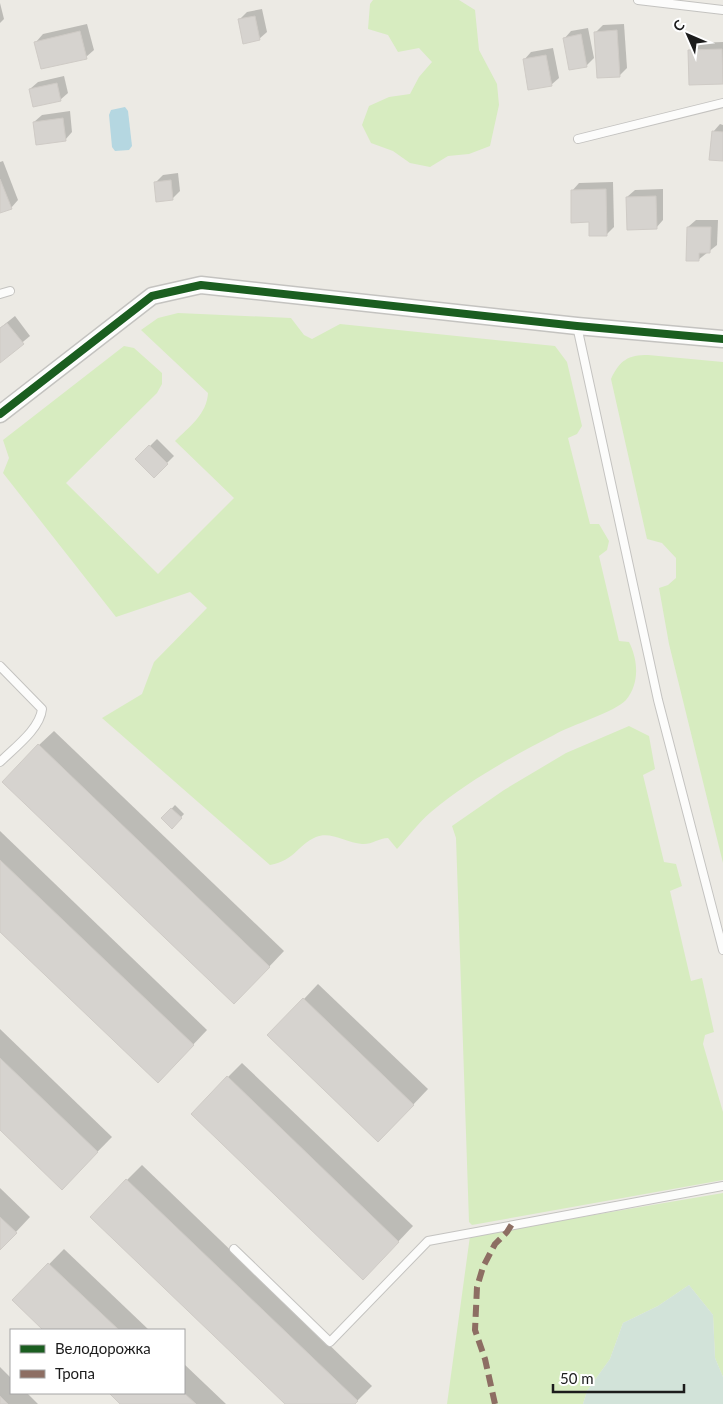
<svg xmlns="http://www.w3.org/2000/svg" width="723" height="1404" font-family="Lato,sans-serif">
<rect width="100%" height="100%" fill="#eceae4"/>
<!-- grass -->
<g fill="#d7ecc0">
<polygon points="373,0 459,0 475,10 479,50 497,84 499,105 490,146 469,154 448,156 430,167 410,163 393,151 371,143 362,125 369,106 389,97 410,94 419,77 432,62 419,48 398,52 388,35 368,29 370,4"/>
<path d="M178,313L291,318L304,335L312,339L340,324L555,346L567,362L582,426L577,434L568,438L590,524H599L609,541L607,550L599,556L619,641L629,642C638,660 640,683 626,700C615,712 571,725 554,735C511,757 468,781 431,812C418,823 408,837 397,849L388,838C379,838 371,845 362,844C346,843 331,831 316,837C296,846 296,860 270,865L102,718L142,694L154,662L207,608L190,592L116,617L3,473L9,458L3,440L124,346L134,348L162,373V384L157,393L66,483L158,574L234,498L175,441C189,427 207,414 208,393L141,330L158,318Z"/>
<path d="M648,355L723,362V863L669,644L659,588L668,585L676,578V558L662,543L647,539L611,379C620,360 628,355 648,355Z"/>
<polygon points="629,726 649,736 655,769 643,775 664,862 676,864 682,886 670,891 691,981 702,978 714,1032 705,1035 703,1044 723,1112 723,1180 472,1225 469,1222 456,838 452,826 504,790 566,753"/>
<polygon points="723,1193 723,1377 715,1358 713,1315 689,1285 658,1306 623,1323 610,1359 587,1391 583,1404 447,1404 470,1236"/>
</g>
<!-- wetland -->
<polygon fill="#d2e3d9" points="689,1285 713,1315 715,1358 723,1377 723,1404 583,1404 587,1391 610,1359 623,1323 658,1306"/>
<!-- water -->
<polygon fill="#b5d7e1" points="125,107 128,111 132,146 129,150 115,151 112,147 109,115 111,110"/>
<!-- shadow -->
<g fill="#0003">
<polygon points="0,3 4,19 0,23"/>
<polygon points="262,9 267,32 259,39 239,20 247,12"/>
<polygon points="87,24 94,50 86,57 36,42 43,34"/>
<polygon points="624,24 627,68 619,76 596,32 603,25"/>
<polygon points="588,28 594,58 587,65 570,69 564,39 571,31"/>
<polygon points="723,42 723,83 689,51 697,43"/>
<polygon points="553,48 559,78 551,85 524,60 531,52"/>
<polygon points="64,76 68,93 60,100 30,89 38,82"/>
<polygon points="70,111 72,132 65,140 34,122 42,115"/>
<polygon points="720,124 723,125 723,160 713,132"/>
<polygon points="3,161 18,200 11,208 0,212 0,162"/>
<polygon points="178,173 180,191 173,198 155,183 163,175"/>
<polygon points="613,182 614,227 606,235 590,221 572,191 579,183"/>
<polygon points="663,189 663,220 656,228 627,197 635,190"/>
<polygon points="696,220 718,220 717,245 698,260 688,227"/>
<polygon points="15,316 30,336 0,361 0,328"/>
<polygon points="157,439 174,456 154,476 137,459"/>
<polygon points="54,731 284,951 249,988 39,745"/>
<polygon points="175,805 184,814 172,827 163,818"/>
<polygon points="0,831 207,1030 172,1067 0,930"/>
<polygon points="318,984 428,1089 393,1126 304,999"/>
<polygon points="0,1029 112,1137 62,1188 0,1129"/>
<polygon points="242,1063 413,1226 378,1263 228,1077"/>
<polygon points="142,1165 372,1386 354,1404 287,1404 127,1180"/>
<polygon points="0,1188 30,1217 0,1249"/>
<polygon points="64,1249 149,1330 45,1330 14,1300"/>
<polygon points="184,1364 226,1404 122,1404 110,1393 184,1393"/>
<polygon points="0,1367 11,1378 11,1393 27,1393 38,1404 0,1404"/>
</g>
<!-- building -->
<g fill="#d6d3cf" stroke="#cfcbc6">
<polygon points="255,16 260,40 243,44 238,19"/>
<polygon points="617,30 620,77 597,78 594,32"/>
<polygon points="80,31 87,59 41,69 34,42"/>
<polygon points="581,34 587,67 569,70 563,38"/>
<polygon points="722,49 723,84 689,85 688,50"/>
<polygon points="546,55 552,86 528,90 523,59"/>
<polygon points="57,83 61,101 33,107 29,89"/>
<polygon points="63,118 66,141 36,145 33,122"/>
<polygon points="712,131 723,132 723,161 709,160"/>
<polygon points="0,179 12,209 0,213"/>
<polygon points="171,180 173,200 156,202 154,182"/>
<polygon points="606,189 607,236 589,236 589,222 571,223 571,190"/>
<polygon points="656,196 657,229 627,230 626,197"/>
<polygon points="687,227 711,227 710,253 699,253 699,261 686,261"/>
<polygon points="7,323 24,344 0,363 0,328"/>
<polygon points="149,445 168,464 154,478 135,459"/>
<polygon points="38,744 270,967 234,1004 2,782"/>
<polygon points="171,808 182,818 172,829 161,818"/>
<polygon points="0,860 194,1045 158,1083 0,932"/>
<polygon points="303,998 414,1105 378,1142 267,1035"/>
<polygon points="0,1058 98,1152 62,1190 0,1130"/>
<polygon points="227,1076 399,1242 363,1280 191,1114"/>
<polygon points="126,1179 358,1401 355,1404 285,1404 90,1217"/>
<polygon points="0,1217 17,1233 0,1250"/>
<polygon points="48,1263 119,1330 43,1330 12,1300"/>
<polygon points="109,1393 184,1393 196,1404 120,1404"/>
<polygon points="0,1396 8,1404 0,1404"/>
</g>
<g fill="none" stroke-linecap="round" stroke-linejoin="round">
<!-- lane casing -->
<g stroke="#c4c3c0" stroke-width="10">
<g id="lane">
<polyline points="638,0 723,10"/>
<polyline points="578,139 723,103"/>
<polyline points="0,294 10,291"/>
<polyline points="577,326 658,700 723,950"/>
<path d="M0,666L42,709C40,729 14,748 0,762"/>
<polyline points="234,1249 330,1342 428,1241 723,1186"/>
</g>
</g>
<!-- street casing -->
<g stroke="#c4c3c0" stroke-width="19">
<polyline id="street" points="0,414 152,296 201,285 577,326 723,339"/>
</g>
<!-- lane -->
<use href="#lane" stroke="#fcfcfb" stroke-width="8"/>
<!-- street -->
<use href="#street" stroke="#fcfcfb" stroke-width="16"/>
<!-- quiet -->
<polyline stroke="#8d6e63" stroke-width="6" stroke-dasharray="12 6" stroke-linecap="butt" points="495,1404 485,1359 475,1330 477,1287 483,1267 495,1244 507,1232 512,1224"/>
<!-- cycleway casing -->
<g stroke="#fff" stroke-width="11">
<polyline id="cycleway" points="0,414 152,296 201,285 577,326 723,339"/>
</g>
<!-- cycleway -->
<use href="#cycleway" stroke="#1b5e20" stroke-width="8"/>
</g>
<!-- legend -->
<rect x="10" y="1329" width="175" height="65" fill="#ffffff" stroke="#a4a4a4"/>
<rect x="20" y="1345" width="25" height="8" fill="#1b5e20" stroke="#a4a4a4"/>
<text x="55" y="1354" font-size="15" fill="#1c1c1c">Велодорожка</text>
<rect x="20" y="1370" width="25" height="8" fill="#8d6e63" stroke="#a4a4a4"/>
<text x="55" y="1379" font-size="15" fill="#1c1c1c">Тропа</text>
<!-- north arrow -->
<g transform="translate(688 35) rotate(315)" stroke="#ffffff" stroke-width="4" paint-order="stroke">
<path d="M0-4L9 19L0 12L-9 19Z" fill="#1c1c1c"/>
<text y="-8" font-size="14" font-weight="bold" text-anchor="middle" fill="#1c1c1c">С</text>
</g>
<!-- scale -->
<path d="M553 1384v8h131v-8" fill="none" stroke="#1c1c1c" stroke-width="2.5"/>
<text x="560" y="1384" font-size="15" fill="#1c1c1c" stroke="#ffffff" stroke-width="4" paint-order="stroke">50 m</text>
</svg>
